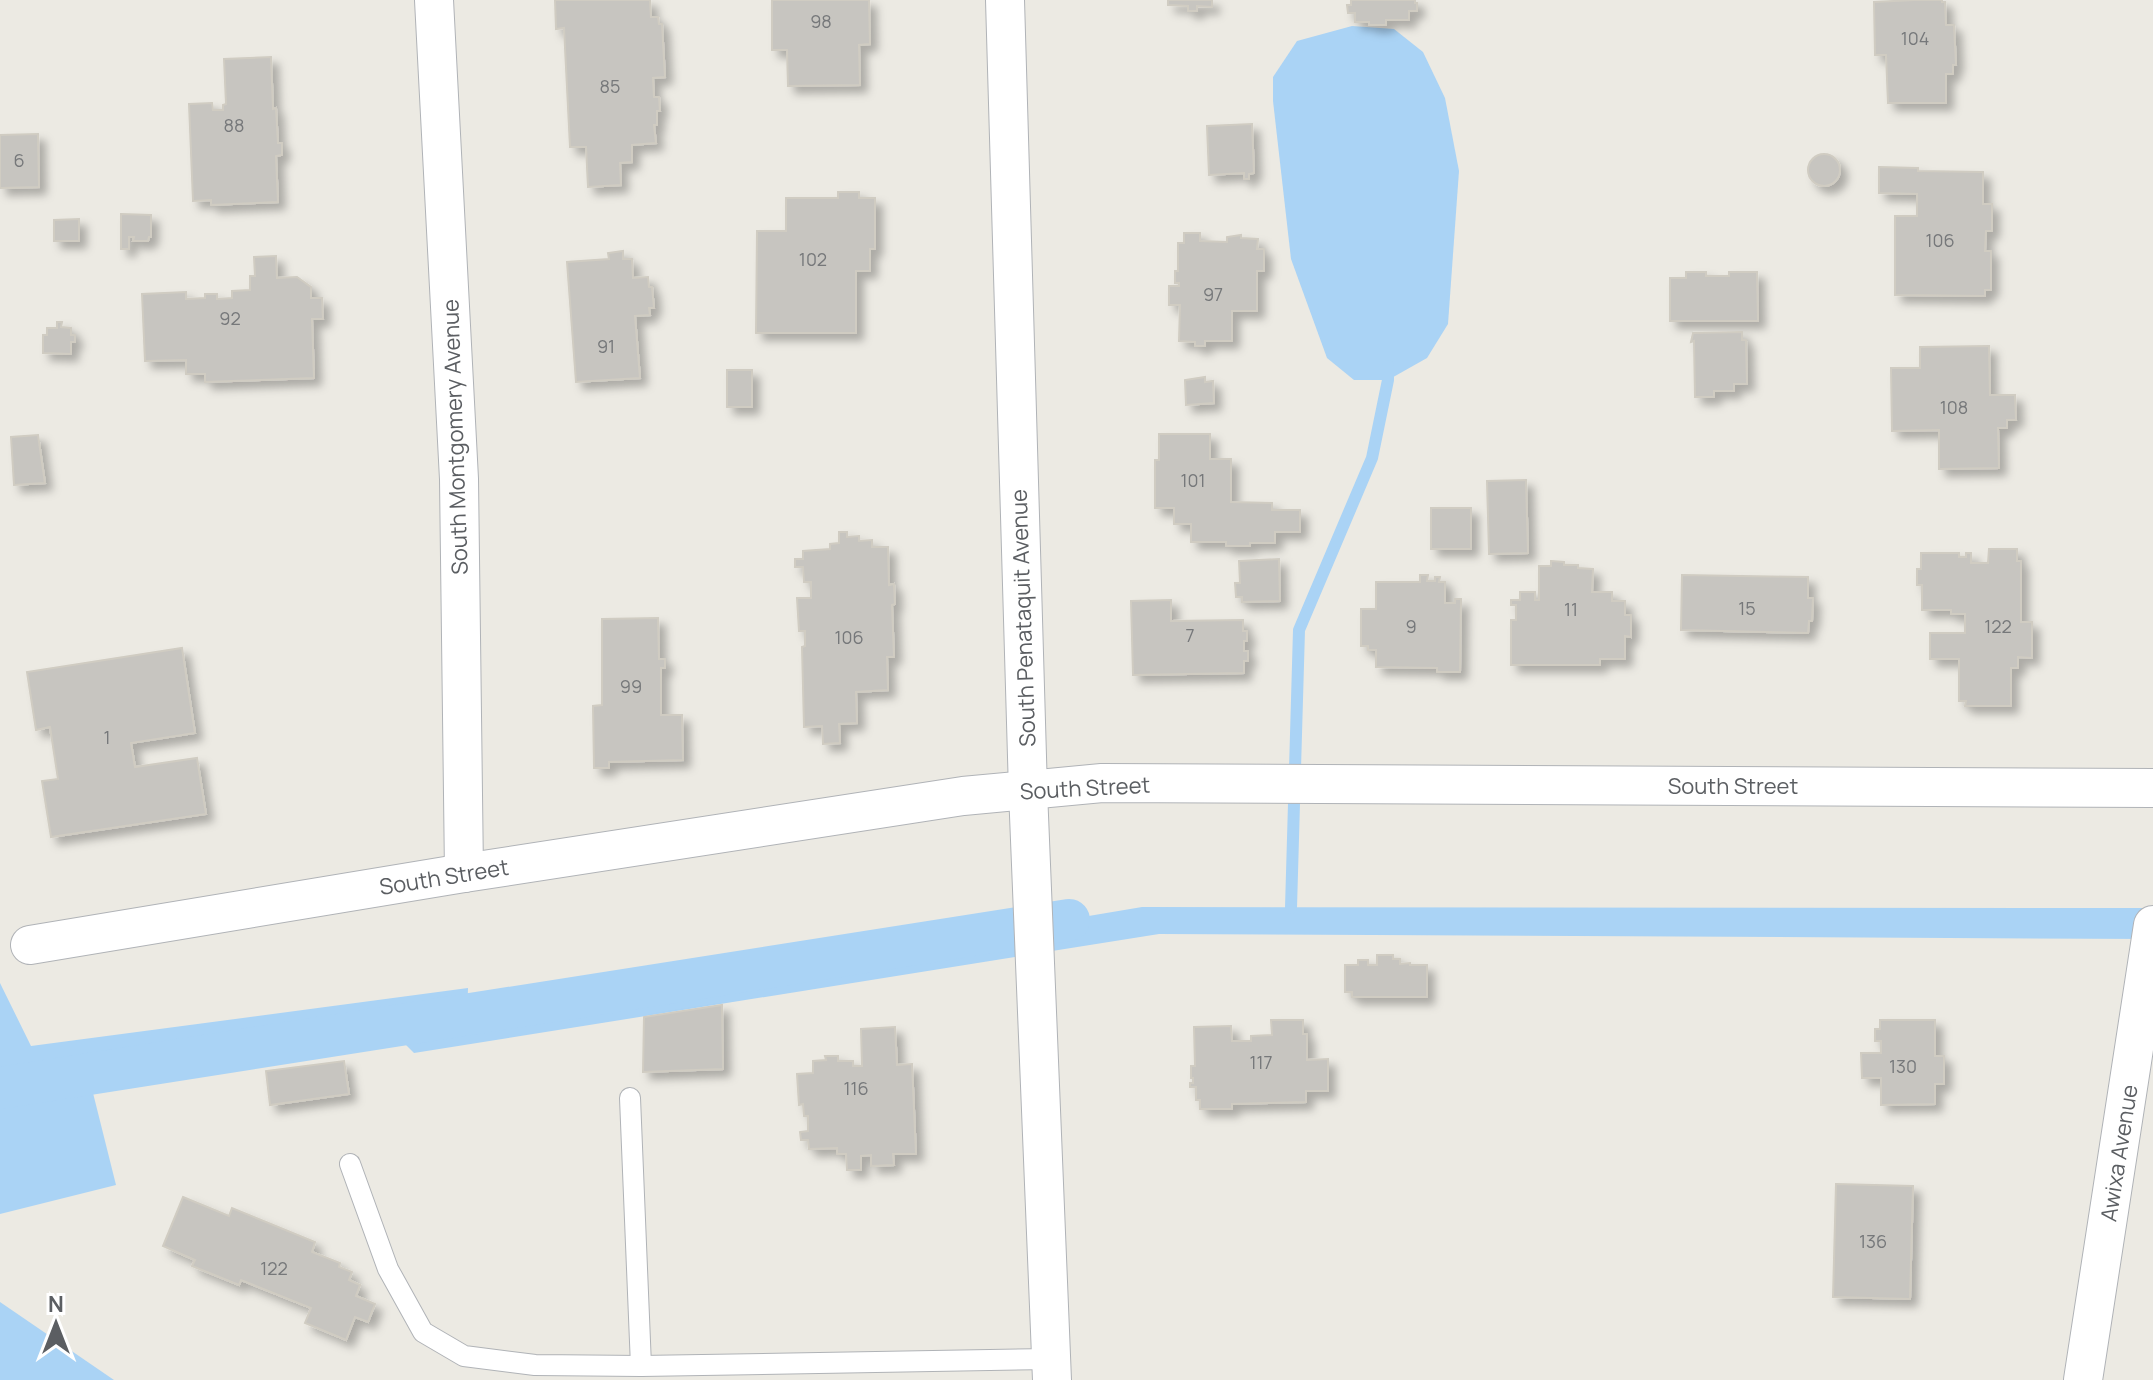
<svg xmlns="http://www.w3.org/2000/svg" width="2153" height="1380" font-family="Manrope,sans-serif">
<defs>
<filter id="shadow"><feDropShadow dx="7" dy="7" stdDeviation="4" flood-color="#0004"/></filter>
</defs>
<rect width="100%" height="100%" fill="#eceae3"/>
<!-- water -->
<g fill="#aad3f5">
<polygon points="1352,26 1394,29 1423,52 1445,98 1459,171 1448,324 1427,358 1388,380 1354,380 1327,358 1291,259 1273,101 1273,77 1297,41"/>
<polygon points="1142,907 2153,908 2153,939 1159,934 414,1053 381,1020 86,1065 116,1185 0,1214 0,983 31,1046 468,988 467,1021"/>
<polygon points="0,1302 114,1380 0,1380"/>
</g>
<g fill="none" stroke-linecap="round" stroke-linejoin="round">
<!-- stream -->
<polyline stroke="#aad3f5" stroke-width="12" points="1291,908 1299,630 1372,458 1388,380 1388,366"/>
<!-- canal -->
<polyline stroke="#aad3f5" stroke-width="42" points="0,1088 1069,920"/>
</g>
<!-- building -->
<g fill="#c7c5c0" stroke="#d0ccc2" stroke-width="2" filter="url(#shadow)">
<polygon points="555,0 650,0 651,17 658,17 659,24 662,24 665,77 653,78 654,97 659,97 660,111 657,111 657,125 654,125 656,143 632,145 632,162 620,163 621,185 588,187 586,147 570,147 564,28 556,29"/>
<polygon points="772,0 869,0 870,44 859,45 860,85 788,86 787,50 772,50"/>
<polygon points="1168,0 1212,0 1212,7 1197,6 1197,11 1188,11 1188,6 1168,5"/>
<polygon points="1351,0 1415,0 1415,3 1417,3 1417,11 1409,11 1409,20 1386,20 1386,25 1369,25 1369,22 1355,22 1355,13 1348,13 1347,5 1351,5"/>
<polygon points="1914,0 1942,0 1942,2 1945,2 1946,25 1954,25 1956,65 1953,65 1953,74 1946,74 1946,103 1888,103 1886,55 1875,55 1874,2"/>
<polygon points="271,57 273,109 276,108 278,143 282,143 282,155 276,156 278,202 211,205 211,200 193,201 189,104 212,103 213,110 223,110 223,105 226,104 224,59"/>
<polygon points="1252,124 1254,173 1249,174 1249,179 1244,179 1244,173 1209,175 1207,126"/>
<polygon points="38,134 39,187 0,188 0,135"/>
<circle cx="1824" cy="170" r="16"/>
<polygon points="1879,167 1918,168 1918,171 1983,172 1983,204 1992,204 1992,231 1986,231 1985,251 1991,251 1991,290 1985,290 1985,296 1895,295 1895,216 1917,216 1917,194 1879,193"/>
<polygon points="838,192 859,192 859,198 875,198 875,249 870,249 870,271 856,271 856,333 756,333 757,231 786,231 786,198 838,198"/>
<polygon points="121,214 151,215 151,237 149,237 148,241 133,241 134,237 129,237 129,249 121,249"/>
<polygon points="79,219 79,241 54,241 54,220"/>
<polygon points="1184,233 1200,233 1200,241 1227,242 1227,237 1241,235 1241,238 1258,239 1257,249 1264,249 1264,271 1257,271 1257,311 1232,311 1232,341 1205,341 1205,346 1195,346 1195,342 1179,341 1180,305 1169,305 1169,286 1179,286 1179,283 1175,283 1175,271 1178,271 1178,243 1184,243"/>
<polygon points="623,251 623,259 632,259 633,278 648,277 649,287 652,287 654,308 649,308 650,315 635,316 640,378 576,382 567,262 609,259 608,253"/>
<polygon points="276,256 277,278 297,277 311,287 311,298 322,298 323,319 312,319 314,378 205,382 205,374 186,374 186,360 145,361 142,294 186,292 186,299 205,298 205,294 217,294 217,299 232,298 232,291 250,290 250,276 255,276 254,257"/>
<polygon points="1686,272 1706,272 1706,276 1729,276 1729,272 1757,272 1758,321 1670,321 1670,278 1686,278"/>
<polygon points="57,322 62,322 61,327 71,328 71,335 75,335 75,342 71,342 71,354 43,353 43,335 47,335 47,328 57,328"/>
<polygon points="1742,332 1742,340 1746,340 1747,384 1734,384 1734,391 1714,391 1714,397 1695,397 1694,341 1691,342 1693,333"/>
<polygon points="1989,346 1990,395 2015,395 2016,420 2007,420 2007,428 1998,428 1999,468 1939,469 1939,430 1892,431 1891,368 1920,368 1920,347"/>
<rect x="727" y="370" width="25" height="37"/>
<polygon points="1205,377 1205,382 1213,381 1214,403 1186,405 1185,380"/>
<polygon points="1159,434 1210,434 1210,459 1231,459 1231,502 1272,503 1272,510 1300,510 1300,532 1275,532 1275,543 1250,543 1250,546 1226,546 1226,542 1191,542 1191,524 1174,524 1174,508 1155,508 1155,460 1159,460"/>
<polygon points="38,435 45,483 14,485 11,437"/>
<polygon points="1526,480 1528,553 1489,554 1487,481"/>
<rect x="1431" y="508" width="40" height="41"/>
<polygon points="839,532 847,532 847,537 859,536 859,541 872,540 872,547 888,547 889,585 894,584 895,604 892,605 894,657 887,657 888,690 856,692 857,723 839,724 840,743 823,744 822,726 804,727 802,647 805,646 805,631 799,631 797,598 811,598 811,582 804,582 803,567 795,567 795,559 803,559 803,551 830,549 830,544 839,543"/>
<polygon points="1989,549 2017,549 2017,561 2021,561 2021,622 2032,622 2032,658 2018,657 2018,668 2011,668 2011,706 1965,706 1966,701 1959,701 1959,659 1930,659 1930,633 1965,633 1965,614 1951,614 1951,610 1922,610 1922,585 1917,585 1917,569 1921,569 1921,553 1959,553 1959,557 1966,557 1966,553 1971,553 1971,563 1988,563"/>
<polygon points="1279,559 1280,601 1242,602 1242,597 1236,597 1235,583 1240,583 1239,561"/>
<polygon points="1551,561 1564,562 1564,565 1578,565 1578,568 1593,569 1592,592 1612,592 1612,601 1625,601 1625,615 1631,615 1631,637 1625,636 1625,659 1600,659 1600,665 1511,665 1511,620 1516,620 1516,605 1511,605 1511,600 1520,600 1520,592 1535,592 1535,600 1539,600 1539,566 1551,566"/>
<polygon points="1420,575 1428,575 1427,581 1435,581 1435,577 1440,577 1439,582 1445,582 1445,603 1455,603 1455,599 1461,599 1460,672 1437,672 1437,668 1376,667 1376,650 1368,650 1368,646 1361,646 1361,609 1376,609 1376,582 1420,582"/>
<polygon points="1682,575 1808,577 1808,598 1813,598 1812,621 1809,621 1808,633 1681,630"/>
<polygon points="1171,600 1171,621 1243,620 1243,631 1247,631 1247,641 1244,641 1244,651 1248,651 1248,661 1244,661 1244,673 1133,675 1131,601"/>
<polygon points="658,618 659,659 665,659 665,668 661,668 661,715 682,715 683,760 609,762 609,768 594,768 593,706 602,705 602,619"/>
<polygon points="182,648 195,733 131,743 135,767 197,758 206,814 51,837 42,781 58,779 50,727 36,730 27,672"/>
<polygon points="1377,955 1393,955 1393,959 1400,959 1400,964 1410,963 1410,965 1427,965 1427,997 1352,997 1352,992 1345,992 1345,965 1358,965 1358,960 1368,960 1368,965 1377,965"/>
<polygon points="722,1005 723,1069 643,1072 644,1017"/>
<polygon points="1271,1020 1303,1020 1303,1034 1307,1034 1307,1060 1328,1059 1328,1091 1306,1091 1306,1102 1232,1104 1232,1109 1200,1109 1200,1100 1196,1100 1196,1087 1190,1087 1190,1083 1193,1083 1193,1078 1191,1078 1191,1066 1195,1066 1194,1027 1231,1026 1232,1041 1251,1041 1251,1036 1272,1035"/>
<polygon points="1880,1020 1935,1020 1935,1056 1944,1056 1944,1084 1935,1084 1935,1104 1881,1105 1881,1078 1862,1078 1861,1053 1881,1053 1881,1041 1875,1041 1875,1029 1880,1029"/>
<polygon points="895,1027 897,1065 912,1064 916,1154 893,1154 894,1165 871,1166 871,1155 861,1156 861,1170 847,1170 846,1154 837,1154 837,1148 809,1149 808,1140 801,1140 800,1132 808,1131 808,1116 804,1116 803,1104 799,1105 797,1074 813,1073 813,1061 826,1060 825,1056 838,1056 838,1061 853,1061 853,1066 862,1066 861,1029"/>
<polygon points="344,1061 349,1094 270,1105 266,1071"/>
<polygon points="1836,1184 1913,1186 1910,1299 1833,1297"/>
<polygon points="183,1197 229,1216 232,1208 315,1242 312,1252 340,1263 339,1267 352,1272 349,1280 360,1285 356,1296 375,1304 368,1322 355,1317 346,1340 305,1323 311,1308 241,1280 239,1285 192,1266 195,1260 163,1246"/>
</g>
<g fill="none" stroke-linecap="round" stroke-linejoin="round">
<!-- service casing -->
<g stroke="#b0b3b7" stroke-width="22">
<g id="service">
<polyline points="630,1098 641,1366"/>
<polyline points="350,1164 388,1269 423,1332 464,1356 535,1365 641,1366 1051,1359"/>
</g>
</g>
<!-- minor casing -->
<g stroke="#b0b3b7" stroke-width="40">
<g id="minor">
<polyline points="434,0 459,479 464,873"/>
<polyline points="1005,0 1028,791 1052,1380"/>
<polyline points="30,945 464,873 963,796 1102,783 2153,788"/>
<polyline points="2083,1380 2153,925"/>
</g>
</g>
<!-- service -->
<use href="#service" stroke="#fff" stroke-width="20"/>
<!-- minor -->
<use href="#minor" stroke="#fff" stroke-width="38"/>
</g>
<g text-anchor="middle" stroke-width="7" stroke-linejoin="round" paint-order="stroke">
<!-- number labels -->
<g font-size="18" fill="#76787a">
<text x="821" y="28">98</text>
<text x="1915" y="45">104</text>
<text x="610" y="93">85</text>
<text x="234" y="132">88</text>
<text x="19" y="167">6</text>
<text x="1940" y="247">106</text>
<text x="813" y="266">102</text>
<text x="1213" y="301">97</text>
<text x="230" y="325">92</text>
<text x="606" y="353">91</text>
<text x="1954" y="414">108</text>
<text x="1193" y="487">101</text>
<text x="1747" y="615">15</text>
<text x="1571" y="616">11</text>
<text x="1411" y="633">9</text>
<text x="1998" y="633">122</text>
<text x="1190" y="642">7</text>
<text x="849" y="644">106</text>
<text x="631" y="693">99</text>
<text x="107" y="744">1</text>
<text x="1261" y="1069">117</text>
<text x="1903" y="1073">130</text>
<text x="856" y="1095">116</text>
<text x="1873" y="1248">136</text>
<text x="274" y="1275">122</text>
</g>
<!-- street labels -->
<g font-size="22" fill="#5b5e62" stroke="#fff">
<text transform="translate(455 437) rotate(-92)" y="8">South Montgomery Avenue</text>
<text transform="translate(1023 618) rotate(-92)" y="8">South Penataquit Avenue</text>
<text x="1733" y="794">South Street</text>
<text transform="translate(1085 788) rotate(-3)" y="8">South Street</text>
<text transform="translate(444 877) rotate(-9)" y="8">South Street</text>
<text transform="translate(2119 1153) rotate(-81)" y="8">Awixa Avenue</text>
</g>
</g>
<!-- north arrow -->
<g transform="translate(56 1324)" stroke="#ffffff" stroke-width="6" paint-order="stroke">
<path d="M0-6L14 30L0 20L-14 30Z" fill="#5b5e62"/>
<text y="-12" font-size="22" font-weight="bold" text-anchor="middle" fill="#5b5e62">N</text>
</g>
</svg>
